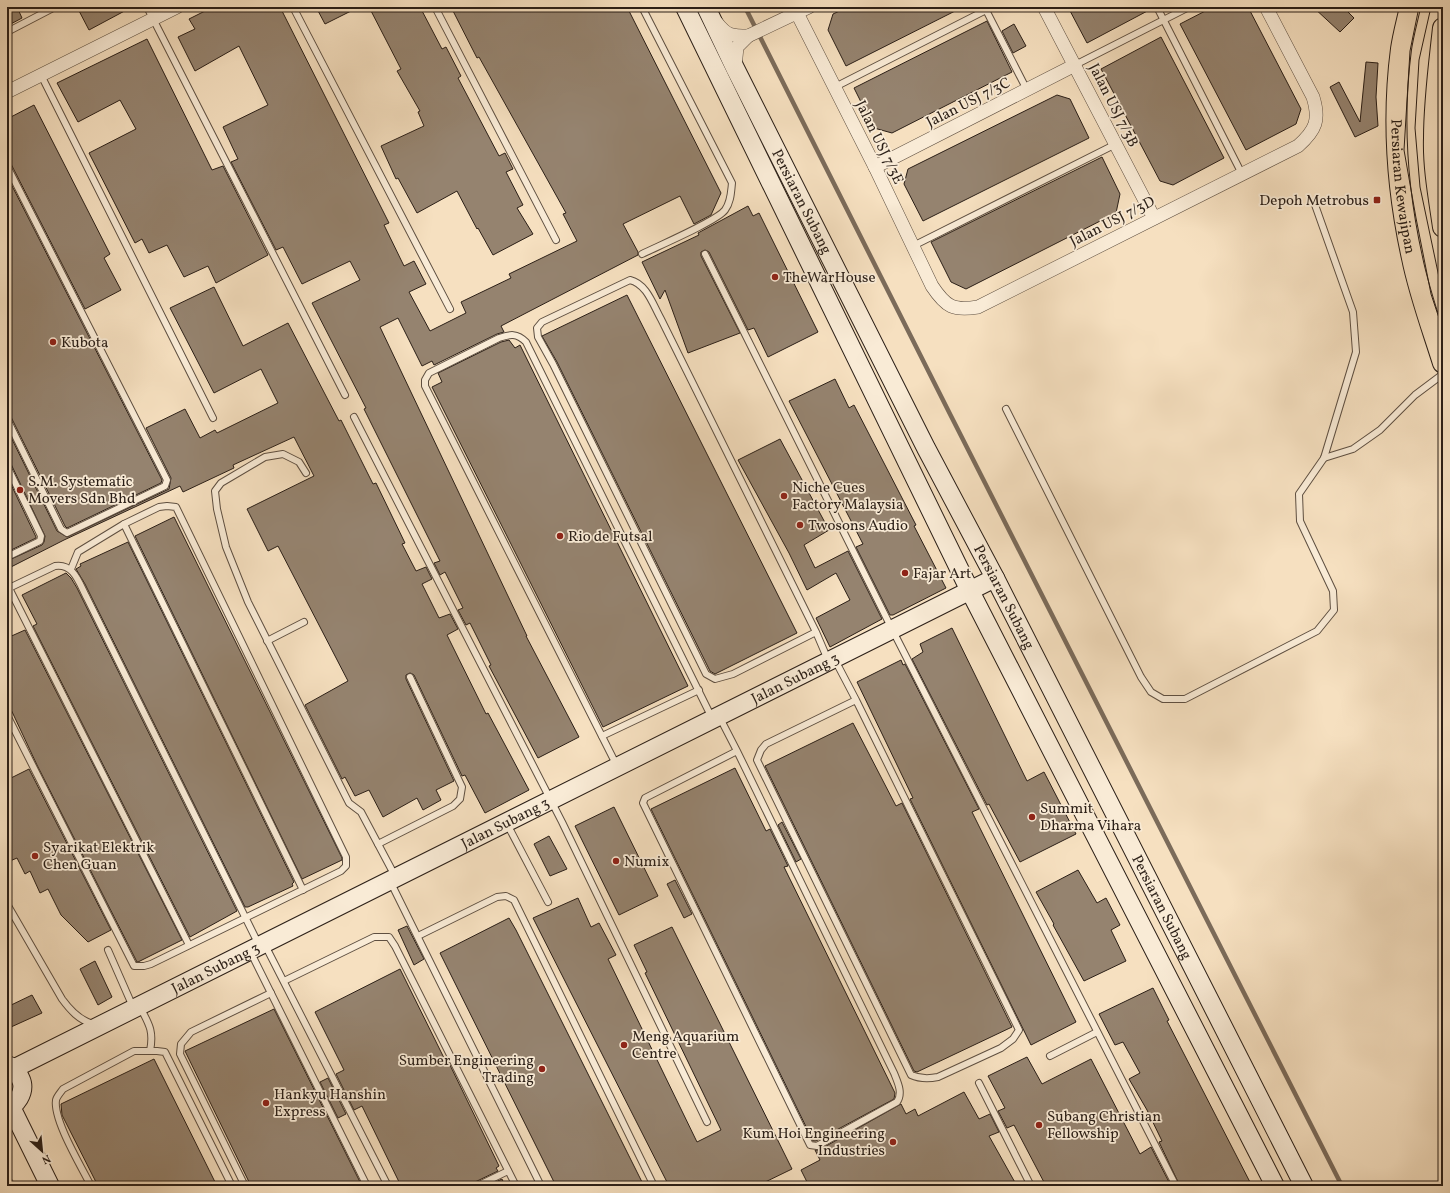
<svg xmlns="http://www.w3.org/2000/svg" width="1450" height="1193" font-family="Vollkorn,serif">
<rect width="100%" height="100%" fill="#f6e0c0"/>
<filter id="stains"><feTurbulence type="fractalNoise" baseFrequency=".005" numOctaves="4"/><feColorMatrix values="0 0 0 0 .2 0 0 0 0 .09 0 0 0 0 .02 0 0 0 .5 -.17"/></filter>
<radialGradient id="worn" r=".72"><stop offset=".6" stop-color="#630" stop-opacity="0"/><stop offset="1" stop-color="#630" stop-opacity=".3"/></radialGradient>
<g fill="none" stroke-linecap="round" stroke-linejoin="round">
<!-- stream -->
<polyline stroke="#7b6b5a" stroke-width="4.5" points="745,7 951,416 1342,1186"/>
</g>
<!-- building -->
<g fill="#95836f" stroke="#2b1f17">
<polygon points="7,7 17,7 22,18 7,26"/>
<polygon points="77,7 132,7 89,30"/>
<polygon points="213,7 280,7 389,223 384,225 404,266 414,261 426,284 409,292 430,331 466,313 461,302 511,278 509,274 577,241 563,214 566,213 479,57 477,58 451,7 627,7 721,193 711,215 694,224 680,196 623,224 638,252 638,255 501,326 504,332 497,334 434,365 432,361 422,366 398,318 380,327 527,636 526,636 579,737 538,758 489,666 491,665 470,623 466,625 458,610 463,608 445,572 440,575 434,563 440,561 364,409 366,408 312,303 360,280 350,261 302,284 283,247 276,250 231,162 238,159 223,127 268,105 239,46 195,71 178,37 195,29 189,19"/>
<polygon points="316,7 359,7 325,24"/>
<polygon points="369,7 420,7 442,49 446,47 461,76 458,78 499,156 505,153 513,169 506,172 523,205 517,208 533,234 493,255 478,228 477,229 457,191 417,213 398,178 396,179 381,146 424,126 418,112 420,111 397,71 401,69"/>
<polygon points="848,7 963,7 846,66 828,30 833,14"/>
<polygon points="1068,7 1153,7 1153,8 1087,43"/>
<polygon points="1213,7 1248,7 1301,109 1296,124 1246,150 1180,24"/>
<polygon points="1313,7 1343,7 1354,18 1340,32"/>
<polygon points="987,21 1012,72 892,133 874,128 854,88"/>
<polygon points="1014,24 1026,46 1013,53 1002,31"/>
<polygon points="1161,37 1224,158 1173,185 1160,181 1101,69"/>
<polygon points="147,39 212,170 223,166 268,255 216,283 208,266 184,277 167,245 149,253 142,239 135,243 89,153 136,129 120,100 78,122 57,83"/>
<polygon points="1366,62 1378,63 1376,97 1378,126 1355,137 1330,87 1339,82 1360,122"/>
<polygon points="1057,95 1070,99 1089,138 923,221 904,184 908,169"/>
<polygon points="34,105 110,254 104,258 121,290 85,309 11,164 7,162 7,119"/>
<polygon points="1102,157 1120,194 1116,213 966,289 951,282 931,242"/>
<polygon points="7,176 162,480 161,483 67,528 65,526 11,417 7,415"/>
<polygon points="748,206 753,216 759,213 818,332 768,357 754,328 748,330 709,252 705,250 701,252 701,256 740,333 688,353 665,290 660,299 642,262 699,235 698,233"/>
<polygon points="214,287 243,346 288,323 339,421 341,420 373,484 376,483 405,543 402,544 416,571 426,567 432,579 422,584 439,618 450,614 458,629 447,635 486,714 488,713 529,790 485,813 465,775 462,776 414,675 410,673 406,675 406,679 454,781 436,790 441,800 423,810 417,798 383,817 369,790 355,796 345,777 342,779 305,705 348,681 278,546 268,551 247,509 314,476 294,437 233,465 234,468 183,492 180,486 64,540 7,569 7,561 42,545 44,542 45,536 11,464 7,462 7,429 57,531 67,537 169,489 171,478 146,428 185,409 200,438 215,430 217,433 278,403 261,369 214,393 170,308"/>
<polygon points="627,295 797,633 715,674 710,671 557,362 542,336"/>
<polygon points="509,340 515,348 520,345 688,686 603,727 432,387 442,382 438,373 501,342"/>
<polygon points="835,379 849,408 854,405 916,525 914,526 946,588 893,615 890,615 856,547 863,544 789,401"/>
<polygon points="780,439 829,530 804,545 815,568 848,551 882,619 830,647 816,618 850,600 836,573 807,590 789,553 738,460"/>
<polygon points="7,476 36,537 36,538 7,552"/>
<polygon points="174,517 342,858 342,860 302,879 135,536"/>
<polygon points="128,542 294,882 292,884 293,886 248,907 245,907 85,584 76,569 81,566 80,564"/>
<polygon points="66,573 71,578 77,588 237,911 190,937 33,626 37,624 22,595"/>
<polygon points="952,628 1027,781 1044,772 1076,834 1020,862 989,804 987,805 912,659 923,652 920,644"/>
<polygon points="25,630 182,940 138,962 137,962 37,765 7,701 7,638"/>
<polygon points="901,660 903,665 905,664 979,809 972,812 1076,1022 1031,1045 910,799 913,798 857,682"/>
<polygon points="853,723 896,806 902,803 1012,1027 917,1072 914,1071 765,766"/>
<polygon points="735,768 766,831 770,829 788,866 784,867 895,1093 894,1099 816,1141 813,1141 651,809"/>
<polygon points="29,769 111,930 88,942 61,915 48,889 40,893 30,871 25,874 17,858 10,861 7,854 7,780"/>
<polygon points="614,807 658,896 619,915 575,826"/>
<polygon points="782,822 801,859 796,862 778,825"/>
<polygon points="549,836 567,869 550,876 534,844"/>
<polygon points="1078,870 1097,903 1106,898 1120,925 1111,930 1126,961 1084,981 1053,925 1054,924 1036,892"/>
<polygon points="675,880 692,914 684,918 667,884"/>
<polygon points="578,898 591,927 599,923 616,955 608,959 697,1142 721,1130 645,973 647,972 634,945 672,927 792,1169 757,1186 669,1186 533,918"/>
<polygon points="509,918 516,930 644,1186 556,1186 440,953"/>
<polygon points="407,926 424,959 414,965 398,930"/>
<polygon points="95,961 112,997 98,1005 80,969"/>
<polygon points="400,969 446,1062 448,1061 499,1166 496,1168 498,1171 475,1182 473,1186 401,1186 362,1106 354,1110 336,1074 344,1070 315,1012"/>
<polygon points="1153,988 1169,1020 1167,1021 1252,1186 1180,1186 1159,1142 1162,1141 1147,1110 1129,1079 1140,1073 1123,1042 1115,1045 1099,1014"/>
<polygon points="32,995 42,1013 11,1027 7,1019 7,1007"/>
<polygon points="274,1009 362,1186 251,1186 185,1051"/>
<polygon points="1027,1057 1042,1084 1091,1059 1140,1154 1151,1147 1171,1186 1046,1186 1014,1125 1007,1128 998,1111 1005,1108 988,1076"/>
<polygon points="154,1059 217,1186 98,1186 62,1115 61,1104"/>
<polygon points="328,1078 346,1114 338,1118 320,1082"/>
<polygon points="964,1092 979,1119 990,1114 999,1132 989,1136 1017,1186 809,1186 801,1170 820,1160 815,1150 819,1150 901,1104 906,1114 915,1109 918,1116"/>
<polygon points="502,1179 505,1186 487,1186"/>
</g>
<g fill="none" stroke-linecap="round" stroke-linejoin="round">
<!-- lane casing -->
<g stroke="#5e4f41" stroke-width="8">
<g id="lane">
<polyline points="147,7 345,395"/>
<polyline points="293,7 450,309"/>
<polyline points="435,7 556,240"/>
<path d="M642,7L732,183C731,192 731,202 725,210C717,221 658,246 642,254"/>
<polyline points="1157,7 1242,174"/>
<polyline points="986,10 1027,90"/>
<polyline points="7,32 55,7"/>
<polyline points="1075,65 1189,7"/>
<polyline points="41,75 213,418"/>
<polyline points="835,87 992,7"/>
<polyline points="7,166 167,480 165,486 67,533 61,529 7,419"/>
<polyline points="913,246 1116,144"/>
<polyline points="705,254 892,629 1176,1186"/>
<polyline points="1006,409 1141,677 1151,692 1163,699 1185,699 1317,631 1334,610 1333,591 1300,521 1299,494 1324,458 1356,352 1353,312 1314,202"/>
<polyline points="354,417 562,822 707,1122"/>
<polyline points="1324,458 1353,449 1380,430 1415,395 1443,374"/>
<polyline points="7,466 41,536 40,541 7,557"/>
<polyline points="306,473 299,462 283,454 265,457 221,483 215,491 217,509 226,547 248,602 349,803 361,812 395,876"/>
<polyline points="124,524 303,890"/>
<polyline points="9,588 189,945"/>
<path d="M7,589L55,566C74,563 79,583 87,598L259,945"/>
<path d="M816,632L733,674L715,679L706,674L553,364L538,337L537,328L542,322L630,280C647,284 653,305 661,319L816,632L828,660"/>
<polyline points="267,641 304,622"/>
<path d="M835,660L856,700L1019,1030L1013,1039L1001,1048L938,1077C928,1079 920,1079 911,1075L757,760L761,750L766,744L856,700"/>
<polyline points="7,715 134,966 144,966 151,964 341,871 346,866 346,857 176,507 167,506 159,507 124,524 78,552 71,569"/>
<path d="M720,718L737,751L894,1073C898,1083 903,1093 897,1102L817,1146L810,1145L643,803L645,798L737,751"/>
<polyline points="602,736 699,690"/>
<path d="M617,766L425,386V380L429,373L499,338C510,334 517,333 526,342L712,718"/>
<polyline points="507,824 548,902"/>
<polyline points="378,844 453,806 460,799 462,787 410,677"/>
<polyline points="391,883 541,1186"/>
<path d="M7,904L62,999C70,1010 79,1020 93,1024"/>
<polyline points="418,936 497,897 506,896 514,900 654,1186"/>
<polyline points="265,945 388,1186"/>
<polyline points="108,950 133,1007"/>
<polyline points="251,953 367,1186"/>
<polyline points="284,981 374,937 389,937 395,946 516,1186"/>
<path d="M140,1007C149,1024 154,1031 150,1051"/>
<polyline points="1050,1056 1097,1032"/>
<polyline points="979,1083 1031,1186"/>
<path d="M91,1186C81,1166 53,1120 56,1100C57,1096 61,1092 63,1089L134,1051H157L165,1052L232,1186"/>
<polyline points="245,1186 180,1054 181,1044 191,1032 271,993"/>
<polyline points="477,1186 508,1171"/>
</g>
</g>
<!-- street casing -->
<g stroke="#5e4f41" stroke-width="14">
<g id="street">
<polyline points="1044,7 1154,218"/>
<path d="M797,13L875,167L932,286C946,307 953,311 978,307L1298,146C1316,130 1320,120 1313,97L1266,7"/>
<path d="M717,23C727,36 732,36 748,36"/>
<polyline points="735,68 737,47 748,36 809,7"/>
<polyline points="7,92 177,7"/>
<polyline points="875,167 1075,65"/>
<polyline points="7,1184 8,1186"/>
</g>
</g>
<!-- secondary casing -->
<g stroke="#2b1f17" stroke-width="20">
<g id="secondary">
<polyline points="685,7 970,591 1275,1186"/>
<path id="s1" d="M706,7L735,68L926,448L995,578L1304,1186"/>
<path d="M7,1065L15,1068C17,1073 21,1078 22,1083C24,1093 17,1105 7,1108"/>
<path id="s2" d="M15,1068L995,578"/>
<polyline points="11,1107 50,1186"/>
</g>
</g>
<!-- primary casing -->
<g stroke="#2b1f17" stroke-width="22">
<g id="primary">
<path id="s3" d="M1410,7C1407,21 1403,35 1401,49C1392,118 1397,190 1412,258C1419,293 1432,328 1443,363"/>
<path d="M1443,28C1439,65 1434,101 1434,138C1433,167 1439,199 1443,227"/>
</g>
</g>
<!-- lane -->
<use href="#lane" stroke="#f9ebd6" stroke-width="6"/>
<!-- street -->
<use href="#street" stroke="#f9ebd6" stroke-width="13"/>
<!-- secondary -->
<use href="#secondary" stroke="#f9ebd6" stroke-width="18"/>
<!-- primary -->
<use href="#primary" stroke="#f6e0c0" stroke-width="20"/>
<!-- tram -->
<g stroke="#2b1f17" stroke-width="1">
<polyline points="1419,7 1410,51 1404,150 1416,218 1431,294 1443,330"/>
<polyline points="1431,7 1419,60 1415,128 1420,187 1440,282 1443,291"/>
</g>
</g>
<!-- markers -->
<g fill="#8f2418" stroke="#f9ebd6" stroke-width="1.5">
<rect x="1373" y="196" width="8" height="8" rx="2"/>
<circle cx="775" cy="277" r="4"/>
<circle cx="53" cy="342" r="4"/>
<circle cx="20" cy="490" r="4"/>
<circle cx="784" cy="496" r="4"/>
<circle cx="800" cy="525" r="4"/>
<circle cx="560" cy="536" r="4"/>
<circle cx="905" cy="573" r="4"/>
<circle cx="1032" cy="817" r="4"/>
<circle cx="35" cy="856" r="4"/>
<circle cx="616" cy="861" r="4"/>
<circle cx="624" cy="1045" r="4"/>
<circle cx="542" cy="1069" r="4"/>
<circle cx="266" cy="1103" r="4"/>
<circle cx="1039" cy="1125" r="4"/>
<circle cx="893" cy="1142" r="4"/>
</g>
<g text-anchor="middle" stroke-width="3.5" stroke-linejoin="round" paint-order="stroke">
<!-- street labels -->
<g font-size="15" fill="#2b1f17" stroke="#f9ebd6">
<text transform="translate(968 102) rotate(-27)" y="5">Jalan USJ 7/3C</text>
<text transform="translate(1114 105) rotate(63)" y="5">Jalan USJ 7/3B</text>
<text transform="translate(880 142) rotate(64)" y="5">Jalan USJ 7/3E</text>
<text dy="5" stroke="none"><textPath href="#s3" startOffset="181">Persiaran Kewajipan</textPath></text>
<text dy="5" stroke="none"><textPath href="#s1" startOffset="217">Persiaran Subang</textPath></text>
<text transform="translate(1112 221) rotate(-27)" y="5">Jalan USJ 7/3D</text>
<text dy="5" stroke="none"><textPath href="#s1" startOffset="661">Persiaran Subang</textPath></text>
<text dy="5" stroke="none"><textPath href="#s2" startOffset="872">Jalan Subang 3</textPath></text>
<text dy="5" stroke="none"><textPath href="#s2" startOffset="548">Jalan Subang 3</textPath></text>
<text dy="5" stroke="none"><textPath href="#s1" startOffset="1009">Persiaran Subang</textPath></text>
<text dy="5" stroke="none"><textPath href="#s2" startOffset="224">Jalan Subang 3</textPath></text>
</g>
<!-- poi labels -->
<g font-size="15" fill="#2b1f17" stroke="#f9ebd6" text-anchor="start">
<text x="1369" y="205" text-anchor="end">Depoh Metrobus</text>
<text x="783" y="282">TheWarHouse</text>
<text x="61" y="347">Kubota</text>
<text x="28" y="486">S.M. Systematic<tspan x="28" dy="17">Movers Sdn Bhd</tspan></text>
<text x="792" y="492">Niche Cues<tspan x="792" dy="17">Factory Malaysia</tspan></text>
<text x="808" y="530">Twosons Audio</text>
<text x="568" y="541">Rio de Futsal</text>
<text x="913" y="578">Fajar Art</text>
<text x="1040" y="813">Summit<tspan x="1040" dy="17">Dharma Vihara</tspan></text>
<text x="43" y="852">Syarikat Elektrik<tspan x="43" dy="17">Chen Guan</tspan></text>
<text x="624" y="866">Numix</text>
<text x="632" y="1041">Meng Aquarium<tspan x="632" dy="17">Centre</tspan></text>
<text x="534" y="1065" text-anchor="end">Sumber Engineering<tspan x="534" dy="17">Trading</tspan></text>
<text x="274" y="1099">Hankyu Hanshin<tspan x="274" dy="17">Express</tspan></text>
<text x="1047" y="1121">Subang Christian<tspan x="1047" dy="17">Fellowship</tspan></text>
<text x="885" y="1138" text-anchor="end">Kum Hoi Engineering<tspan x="885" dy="17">Industries</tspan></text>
</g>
</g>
<!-- margin -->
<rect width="1450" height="1193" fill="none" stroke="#f6e0c0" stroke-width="24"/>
<rect x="8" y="8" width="1434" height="1177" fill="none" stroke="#2b1f17" stroke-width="2"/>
<rect x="12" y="12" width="1426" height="1169" fill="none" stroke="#2b1f17"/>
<!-- north arrow -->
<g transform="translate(42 1151) rotate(153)" stroke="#f9ebd6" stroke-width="3" paint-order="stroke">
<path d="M0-3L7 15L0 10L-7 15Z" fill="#2b1f17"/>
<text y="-6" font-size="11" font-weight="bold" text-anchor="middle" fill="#2b1f17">N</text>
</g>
<rect width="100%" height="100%" filter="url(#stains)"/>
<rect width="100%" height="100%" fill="url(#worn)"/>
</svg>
